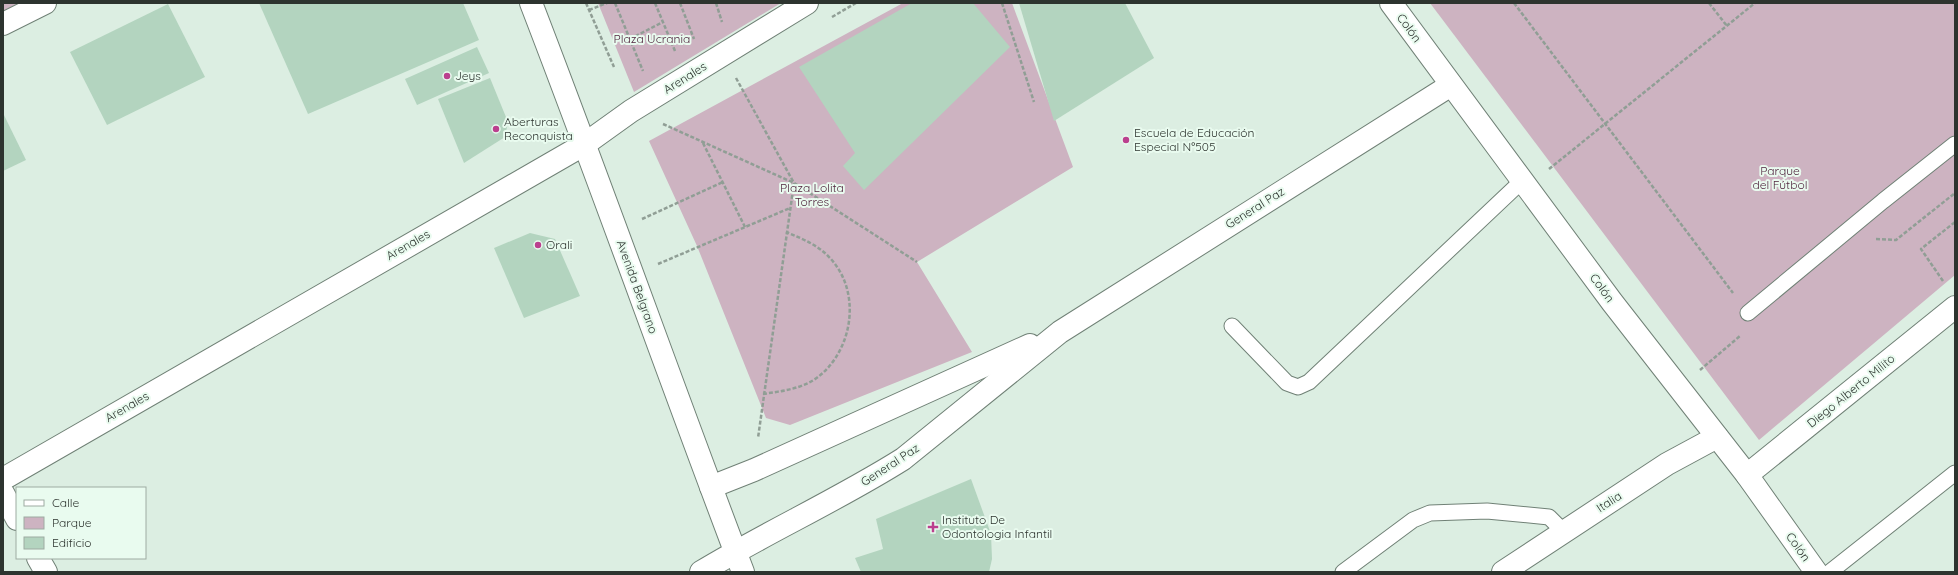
<svg xmlns="http://www.w3.org/2000/svg" width="1958" height="575" font-family="Quicksand,sans-serif">
<rect width="100%" height="100%" fill="#dceee2"/>
<!-- green -->
<g fill="#cdb3c1">
<polygon points="3,3 19,3 3,11"/>
<polygon points="598,3 781,3 634,92"/>
<polygon points="903,3 1012,3 1073,167 917,262 972,352 790,425 766,418 697,246 649,141"/>
<polygon points="1430,3 1955,3 1955,275 1759,440"/>
</g>
<!-- building -->
<g fill="#b3d4bf">
<polygon points="259,3 463,3 479,40 308,114"/>
<polygon points="912,3 973,3 1010,47 864,190 843,166 855,153 799,67"/>
<polygon points="1019,3 1125,3 1154,58 1054,121"/>
<polygon points="168,4 205,77 107,125 70,52"/>
<polygon points="477,47 489,73 417,105 405,79"/>
<polygon points="490,78 508,122 505,137 464,163 438,99"/>
<polygon points="3,113 26,160 3,171"/>
<polygon points="530,233 555,239 580,296 524,318 494,248"/>
<polygon points="971,479 991,534 992,559 989,572 861,572 855,558 883,549 876,519"/>
</g>
<g fill="none" stroke-linecap="round" stroke-linejoin="round">
<!-- service casing -->
<g stroke="#708176" stroke-width="17">
<g id="service">
<polyline points="1748,313 1883,201 1955,144"/>
<polyline points="1232,326 1287,383 1298,387 1309,382 1523,180"/>
<polyline points="1343,572 1413,520 1430,513 1487,511 1549,517 1564,532"/>
<polyline points="1830,572 1955,473"/>
</g>
</g>
<!-- minor casing -->
<g stroke="#708176" stroke-width="24">
<g id="minor">
<polyline points="1391,3 1612,302 1747,475 1816,572"/>
<polyline points="3,24 45,3"/>
<polyline points="1747,475 1955,307"/>
<polyline points="3,479 585,144 631,111 807,3"/>
<polyline points="711,487 754,470 1030,345"/>
<polyline points="3,493 17,519"/>
<polyline points="38,558 46,572"/>
<path d="M701,572C767,532 838,500 903,459L1060,332L1451,85"/>
<polyline points="1503,572 1667,464 1717,437"/>
</g>
</g>
<!-- secondary casing -->
<g stroke="#708176" stroke-width="24">
<path id="secondary" d="M531,3C604,192 671,383 743,572"/>
</g>
<!-- path -->
<g stroke="#909e95" stroke-width="2.5" stroke-dasharray="4 2" stroke-linecap="butt">
<polyline points="586,3 614,67"/>
<polyline points="615,3 643,71"/>
<polyline points="655,3 675,51"/>
<polyline points="680,3 694,39"/>
<polyline points="716,3 722,22"/>
<polyline points="1002,3 1034,102"/>
<polyline points="1514,3 1733,293"/>
<polyline points="1709,3 1727,26"/>
<polyline points="589,10 607,3"/>
<polyline points="832,17 856,3"/>
<polyline points="630,39 663,22"/>
<polyline points="736,78 794,183 758,438"/>
<polyline points="663,124 794,183 917,262"/>
<polyline points="703,143 745,227"/>
<polyline points="1549,169 1755,3"/>
<polyline points="642,219 723,182"/>
<polyline points="1876,239 1896,240 1955,193"/>
<polyline points="658,264 790,208"/>
<polyline points="1943,281 1921,249 1955,222"/>
<polyline points="1700,370 1740,336"/>
<path d="M763,394C782,391 802,389 818,377C853,350 862,292 830,258C818,245 803,239 786,232"/>
</g>
<!-- service -->
<use href="#service" stroke="#fff" stroke-width="15"/>
<!-- minor -->
<use href="#minor" stroke="#fff" stroke-width="22"/>
<!-- secondary -->
<use href="#secondary" stroke="#fff" stroke-width="22"/>
</g>
<!-- markers -->
<g fill="#bb3f8e" stroke="#e9fbef" stroke-width="1.5">
<circle cx="447" cy="76" r="4"/>
<circle cx="496" cy="129" r="4"/>
<circle cx="1126" cy="140" r="4"/>
<circle cx="538" cy="245" r="4"/>
<path d="M931 521h4v4h4v4h-4v4h-4v-4h-4v-4h4z"/>
</g>
<g text-anchor="middle" stroke-width="4" stroke-linejoin="round" paint-order="stroke">
<!-- street labels -->
<g font-size="12" fill="#2d342f" stroke="#e9fbef">
<text transform="translate(1409 28) rotate(54)" y="4">Colón</text>
<text transform="translate(685 78) rotate(-32)" y="4">Arenales</text>
<text transform="translate(1255 208) rotate(-32)" y="4">General Paz</text>
<text transform="translate(408 245) rotate(-30)" y="4">Arenales</text>
<text transform="translate(637 287) rotate(70)" y="4">Avenida Belgrano</text>
<text transform="translate(1602 288) rotate(54)" y="4">Colón</text>
<text transform="translate(1851 391) rotate(-39)" y="4">Diego Alberto Milito</text>
<text transform="translate(127 407) rotate(-30)" y="4">Arenales</text>
<text transform="translate(890 465) rotate(-33)" y="4">General Paz</text>
<text transform="translate(1609 502) rotate(-33)" y="4">Italia</text>
<text transform="translate(1798 547) rotate(55)" y="4">Colón</text>
</g>
<!-- park labels -->
<g font-size="12" fill="#50243e" stroke="#e9fbef">
<text x="652" y="43">Plaza Ucrania</text>
<text x="1780" y="175">Parque<tspan x="1780" dy="14">del Fútbol</tspan></text>
<text x="812" y="192">Plaza Lolita<tspan x="812" dy="14">Torres</tspan></text>
</g>
<!-- poi labels -->
<g font-size="12" fill="#2d342f" stroke="#e9fbef" text-anchor="start">
<text x="455" y="80">Jeys</text>
<text x="504" y="126">Aberturas<tspan x="504" dy="14">Reconquista</tspan></text>
<text x="1134" y="137">Escuela de Educación<tspan x="1134" dy="14">Especial N°505</tspan></text>
<text x="546" y="249">Orali</text>
<text x="942" y="524">Instituto De<tspan x="942" dy="14">Odontologia Infantil</tspan></text>
</g>
</g>
<!-- border -->
<rect width="1958" height="575" fill="none" stroke="#2d342f" stroke-width="8"/>
<!-- legend -->
<rect x="16" y="487" width="130" height="72" fill="#e9fbef" stroke="#9eaba2"/>
<rect x="24" y="500" width="20" height="6" fill="#ffffff" stroke="#9eaba2"/>
<text x="52" y="507" font-size="12" fill="#2d342f">Calle</text>
<rect x="24" y="517" width="20" height="12" fill="#cdb3c1" stroke="#9eaba2"/>
<text x="52" y="527" font-size="12" fill="#2d342f">Parque</text>
<rect x="24" y="537" width="20" height="12" fill="#b3d4bf" stroke="#9eaba2"/>
<text x="52" y="547" font-size="12" fill="#2d342f">Edificio</text>
</svg>
